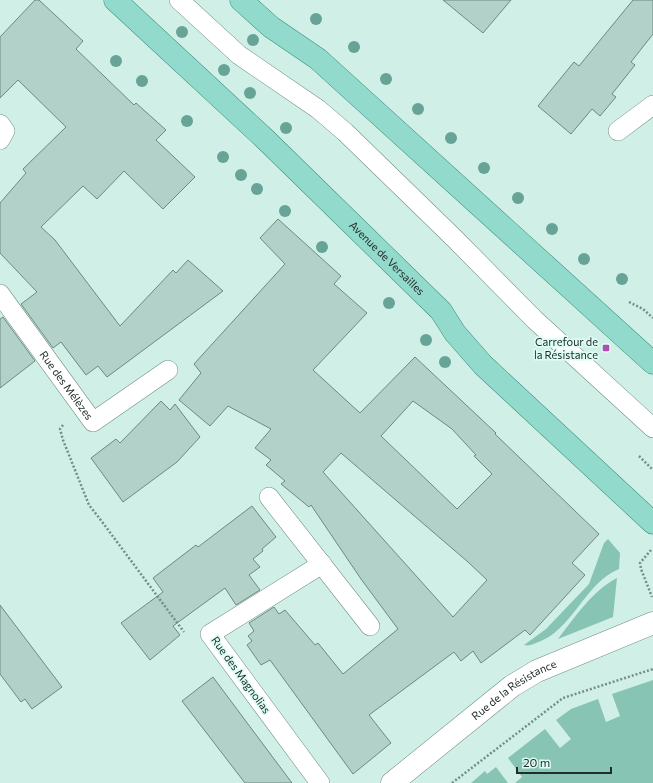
<svg xmlns="http://www.w3.org/2000/svg" width="653" height="783" font-family="Commissioner,sans-serif">
<rect width="100%" height="100%" fill="#d0f0e7"/>
<!-- green -->
<g fill="#87c4b4">
<path d="M608,539L620,553L619,569C584,583 573,631 536,643C531,645 528,646 524,645L546,629L589,584L604,543Z"/>
<path d="M617,578L613,617L558,639C575,617 592,591 617,578Z"/>
<polygon points="653,680 653,783 515,783 522,777 508,758 545,729 560,748 571,739 556,720 571,709 598,699 606,722 620,716 612,694"/>
<polygon points="496,767 508,783 471,783 485,771 487,774"/>
</g>
<!-- building -->
<g fill="#b2d1c8" stroke="#6d8a82" fill-rule="evenodd">
<polygon points="35,0 39,0 83,41 76,49 134,105 136,103 166,130 156,140 195,177 163,209 124,171 97,199 83,186 41,227 55,240 120,326 173,270 176,273 188,260 223,291 107,377 98,366 86,375 61,342 53,348 21,304 37,292 0,253 0,203 26,173 23,169 66,127 18,80 0,98 0,37"/>
<polygon points="443,0 511,0 483,33"/>
<polygon points="633,0 653,0 653,34 631,62 635,65 612,94 616,97 600,116 592,109 571,134 538,106 574,62 579,66"/>
<path d="M278,219L341,276L334,284L367,313L313,370L360,413L415,357L496,433L495,434L599,534L572,563L585,575L530,635L525,630L481,663L473,651L461,661L454,652L369,715L391,743L353,774L270,660L261,665L247,645L252,641L248,636L254,631L249,623L274,607L279,614L285,610L315,645L318,643L343,674L398,629L361,579L311,505L309,507L281,484L285,481L266,465L271,460L255,448L271,429L228,406L210,426L179,400L201,373L194,364L285,264L260,238ZM413,401L452,429L476,455L474,456L492,474L457,509L381,436ZM341,453L468,562L487,580L453,617L323,472Z"/>
<polygon points="3,317 35,361 0,388 0,319"/>
<polygon points="161,401 170,410 175,404 200,437 177,462 123,502 91,458 116,439 120,443"/>
<polygon points="252,506 276,537 262,549 263,551 253,559 260,567 249,575 260,590 236,605 225,588 173,626 180,635 150,660 121,623 163,592 153,578 196,545 198,547"/>
<polygon points="0,605 62,687 32,709 25,699 21,702 0,674"/>
<polygon points="213,677 242,716 292,783 245,783 182,701"/>
</g>
<g fill="none" stroke-linecap="round" stroke-linejoin="round">
<!-- service casing -->
<g stroke="#6f8c84" stroke-width="20">
<g id="service">
<polyline points="179,0 239,55 318,109 345,132 455,239 535,320 653,428"/>
<polyline points="0,124 5,131 0,140"/>
<polyline points="618,131 653,105"/>
<path id="s1" d="M0,294L93,422L168,370"/>
<polyline points="269,497 370,626"/>
<polyline points="320,783 210,634 322,564"/>
</g>
</g>
<!-- minor casing -->
<g stroke="#6f8c84" stroke-width="23">
<g id="minor">
<path id="s2" d="M392,783L512,686L537,671L653,623"/>
</g>
</g>
<!-- primary casing -->
<g stroke="#3b8e7d" stroke-width="23">
<g id="primary">
<path id="s3" d="M115,0L265,139L441,311L455,333L483,365L653,523"/>
<polyline points="241,0 271,27 318,59 653,363"/>
</g>
</g>
<!-- path -->
<g stroke="#768c86" stroke-width="2.5" stroke-dasharray="2 2" stroke-linecap="butt">
<polyline points="629,302 643,309 653,318"/>
<polyline points="63,425 60,429 63,440 89,505 100,519 184,632"/>
<polyline points="639,456 653,470"/>
<polyline points="651,550 640,563 641,569 652,597"/>
<polyline points="452,783 563,698 653,669"/>
</g>
<!-- service -->
<use href="#service" stroke="#fff" stroke-width="19"/>
<!-- minor -->
<use href="#minor" stroke="#fff" stroke-width="22"/>
<!-- primary -->
<use href="#primary" stroke="#92dacb" stroke-width="22"/>
</g>
<!-- trees -->
<g fill="#67a396">
<circle cx="316" cy="19" r="6"/>
<circle cx="182" cy="32" r="6"/>
<circle cx="253" cy="40" r="6"/>
<circle cx="354" cy="47" r="6"/>
<circle cx="116" cy="61" r="6"/>
<circle cx="224" cy="70" r="6"/>
<circle cx="386" cy="79" r="6"/>
<circle cx="142" cy="81" r="6"/>
<circle cx="250" cy="93" r="6"/>
<circle cx="418" cy="109" r="6"/>
<circle cx="187" cy="121" r="6"/>
<circle cx="286" cy="128" r="6"/>
<circle cx="451" cy="138" r="6"/>
<circle cx="223" cy="157" r="6"/>
<circle cx="484" cy="168" r="6"/>
<circle cx="241" cy="175" r="6"/>
<circle cx="257" cy="189" r="6"/>
<circle cx="518" cy="198" r="6"/>
<circle cx="285" cy="211" r="6"/>
<circle cx="552" cy="229" r="6"/>
<circle cx="322" cy="247" r="6"/>
<circle cx="584" cy="259" r="6"/>
<circle cx="622" cy="279" r="6"/>
<circle cx="389" cy="303" r="6"/>
<circle cx="426" cy="340" r="6"/>
<circle cx="445" cy="362" r="6"/>
</g>
<!-- markers -->
<rect fill="#b04cb2" stroke="#ddfdf4" stroke-width="1.5" x="602" y="344" width="8" height="8" rx="2"/>
<g text-anchor="middle" stroke-width="3.5" stroke-linejoin="round" paint-order="stroke">
<!-- street labels -->
<g font-size="11" fill="#222e2b" stroke="#ddfdf4">
<text dy="4" stroke="none"><textPath href="#s3" startOffset="375">Avenue de Versailles</textPath></text>
<text dy="4" stroke="none"><textPath href="#s1" startOffset="113">Rue des Mélèzes</textPath></text>
<text transform="translate(241 675) rotate(54)" y="4">Rue des Magnolias</text>
<text dy="4" stroke="none"><textPath href="#s2" startOffset="154">Rue de la Résistance</textPath></text>
</g>
<!-- poi labels -->
<g font-size="11" fill="#222e2b" stroke="#ddfdf4" text-anchor="end">
<text x="598" y="346">Carrefour de<tspan x="598" dy="13">la Résistance</tspan></text>
</g>
</g>
<!-- scale -->
<path d="M517 767v6h94v-6" fill="none" stroke="#222e2b" stroke-width="2"/>
<text x="523" y="767" font-size="12" fill="#222e2b" stroke="#ddfdf4" stroke-width="3" paint-order="stroke">20 m</text>
</svg>
